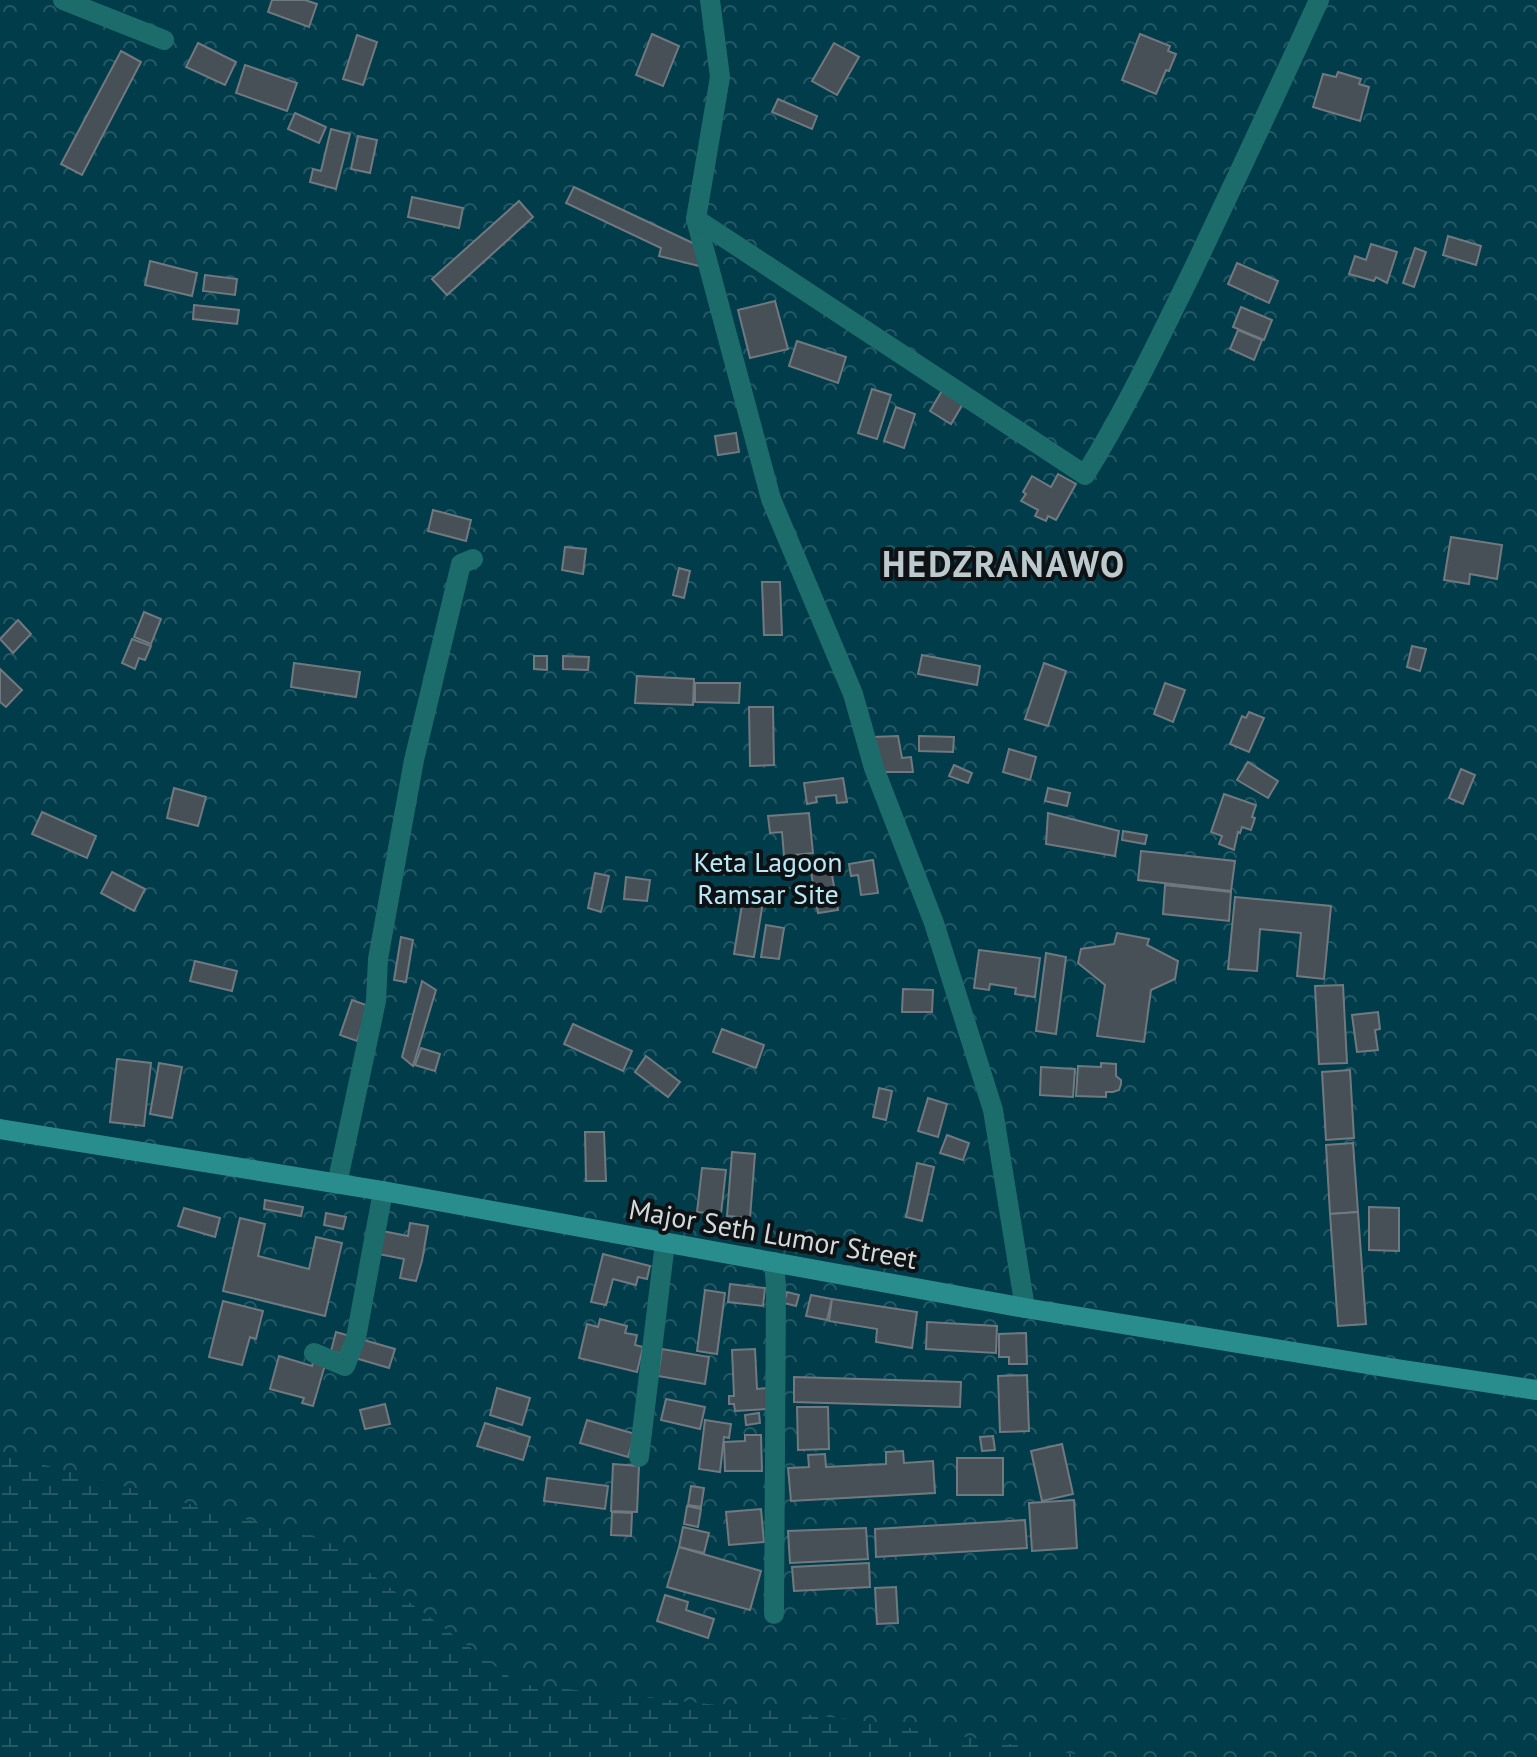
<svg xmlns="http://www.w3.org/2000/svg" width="1537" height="1757" font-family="'PT Sans',sans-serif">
<defs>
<pattern id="forest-crowns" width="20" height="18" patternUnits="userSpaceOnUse" patternTransform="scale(2)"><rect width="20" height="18" fill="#003c4a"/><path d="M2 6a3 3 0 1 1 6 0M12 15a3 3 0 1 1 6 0" fill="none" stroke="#245864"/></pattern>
<pattern id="wetland-marsh" width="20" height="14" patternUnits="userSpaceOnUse" patternTransform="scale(2)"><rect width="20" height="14" fill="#003c4a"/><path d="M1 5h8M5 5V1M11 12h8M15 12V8" fill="none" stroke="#245864"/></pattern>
</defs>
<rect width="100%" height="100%" fill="#202a2e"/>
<!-- forest -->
<rect fill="url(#forest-crowns)" x="0" y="0" width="1537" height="1757"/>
<!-- wetland -->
<polygon fill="url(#wetland-marsh)" points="0,1453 327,1541 519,1684 858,1720 1093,1757 0,1757"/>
<!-- building -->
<g fill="#475056" stroke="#707980" stroke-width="2">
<polygon points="272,0 305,0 317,4 309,27 268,12"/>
<polygon points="652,34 679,46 663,86 636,75"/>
<polygon points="1140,34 1170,46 1168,51 1176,54 1169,71 1166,70 1156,94 1122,80"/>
<polygon points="357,35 377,42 363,85 343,79"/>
<polygon points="198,43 236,62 225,85 186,67"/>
<polygon points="834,43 859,57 837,95 812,81"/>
<polygon points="121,51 141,62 82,175 61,164"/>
<polygon points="245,65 297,83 287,111 236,93"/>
<polygon points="1338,72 1361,79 1359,84 1369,87 1360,121 1313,107 1323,74 1336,77"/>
<polygon points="778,99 817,116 812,129 772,112"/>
<polygon points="295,113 326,127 319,143 288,129"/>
<polygon points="331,129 350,134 336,189 310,182 313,169 321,171"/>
<polygon points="358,136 377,140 370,173 351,169"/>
<polygon points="574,187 699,246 699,266 659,256 661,248 566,203"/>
<polygon points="412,197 463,208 459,228 408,217"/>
<polygon points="519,201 533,217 447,295 432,279"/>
<polygon points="1448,236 1481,246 1476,265 1443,255"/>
<polygon points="1371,244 1397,252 1387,283 1376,277 1374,281 1349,274 1355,256 1366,260"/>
<polygon points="1415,248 1426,252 1414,287 1403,283"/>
<polygon points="150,261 197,273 192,296 145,285"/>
<polygon points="1237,263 1278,281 1269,303 1228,284"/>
<polygon points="205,275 237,279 235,295 203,291"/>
<polygon points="775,301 788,349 750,358 738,310"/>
<polygon points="194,305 239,310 237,324 193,319"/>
<polygon points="1241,307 1272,320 1264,340 1233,327"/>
<polygon points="1238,330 1262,340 1254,360 1230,349"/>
<polygon points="797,341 846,357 838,383 789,366"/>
<polygon points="872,389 891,395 877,439 858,433"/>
<polygon points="943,389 964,402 951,424 930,411"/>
<polygon points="896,407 915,414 904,448 884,441"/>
<polygon points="736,433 739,452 718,455 715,436"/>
<polygon points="1058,474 1076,484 1056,520 1048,516 1046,521 1035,516 1038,510 1021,501 1026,494 1023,492 1032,476 1051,487"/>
<polygon points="433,510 471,520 466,541 428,531"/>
<polygon points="1451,537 1502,545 1497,579 1470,574 1469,584 1444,580"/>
<polygon points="565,547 586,549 583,574 562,570"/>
<polygon points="679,568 690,571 684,598 673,595"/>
<polygon points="762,582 780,582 782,635 764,635"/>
<polygon points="144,612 161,619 151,644 134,637"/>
<polygon points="18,620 31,634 13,653 0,639"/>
<polygon points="132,639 151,646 145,660 139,658 135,669 122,663"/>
<polygon points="1412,646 1426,649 1420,671 1407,667"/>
<polygon points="922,655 980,666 977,685 918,674"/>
<polygon points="534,656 547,656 547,670 534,669"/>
<polygon points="563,656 589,657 588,670 563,669"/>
<polygon points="294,663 360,672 356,697 291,687"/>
<polygon points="1044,663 1066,671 1048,726 1025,719"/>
<polygon points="0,669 22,690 6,707 0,702"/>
<polygon points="637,676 694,679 693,705 635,703"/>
<polygon points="695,683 740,683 739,703 695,702"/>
<polygon points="1165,683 1185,690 1173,722 1154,714"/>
<polygon points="749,707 773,707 774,765 750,766"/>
<polygon points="1249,712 1264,718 1249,752 1230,744 1242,716 1246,718"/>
<polygon points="898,736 902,758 911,757 913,772 880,772 873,737"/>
<polygon points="919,736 954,737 953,752 919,751"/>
<polygon points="1009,749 1036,757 1030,780 1003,772"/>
<polygon points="1248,762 1278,781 1268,798 1237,780"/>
<polygon points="954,765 972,773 968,783 949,776"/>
<polygon points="1461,769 1475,775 1463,804 1449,798"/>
<polygon points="843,778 847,802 837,803 836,795 816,797 817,802 807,804 804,783"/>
<polygon points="174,788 206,797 198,826 167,818"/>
<polygon points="1048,788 1070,793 1067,806 1045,801"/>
<polygon points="1224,794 1256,805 1252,817 1255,818 1251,830 1242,827 1240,833 1238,832 1234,850 1219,844 1222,836 1211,832"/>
<polygon points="42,812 96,836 87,858 32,834"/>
<polygon points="809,813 813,853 784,856 782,832 770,833 768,816"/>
<polygon points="1048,813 1119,831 1115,856 1046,844"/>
<polygon points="1123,831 1147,835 1145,844 1122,840"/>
<polygon points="1141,851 1235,861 1231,891 1138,880"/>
<polygon points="873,860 878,893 861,895 858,875 851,876 849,864"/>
<polygon points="831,869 838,910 818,913 811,872"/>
<polygon points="112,872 145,889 134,911 101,893"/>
<polygon points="595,873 609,876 601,912 588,908"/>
<polygon points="626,877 650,880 647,901 624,899"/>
<polygon points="1165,885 1231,892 1229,921 1163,914"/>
<polygon points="744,892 764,896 754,957 734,954"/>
<polygon points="1235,897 1331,906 1324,979 1297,976 1301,933 1260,929 1257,971 1228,969"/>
<polygon points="766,925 784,928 779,959 761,957"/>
<polygon points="1117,933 1149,939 1147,945 1178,961 1175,979 1151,990 1144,1042 1097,1036 1105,985 1078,963 1081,949 1114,944"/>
<polygon points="401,937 413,940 406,982 394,980"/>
<polygon points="979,950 1040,958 1035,997 1015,994 1016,988 990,984 989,990 974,988"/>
<polygon points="1046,953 1066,957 1056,1034 1036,1031"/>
<polygon points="195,961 237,971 232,991 190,981"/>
<polygon points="422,981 436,990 413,1066 402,1057"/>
<polygon points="1343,985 1347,1063 1319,1064 1315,986"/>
<polygon points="903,989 933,990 932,1012 902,1012"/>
<polygon points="352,1000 369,1006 357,1041 340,1035"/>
<polygon points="1378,1012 1380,1029 1375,1030 1378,1050 1357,1052 1352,1015"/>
<polygon points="573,1024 632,1051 623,1071 564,1044"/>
<polygon points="722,1029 764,1045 756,1068 713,1052"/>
<polygon points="421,1048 440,1054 435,1071 415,1065"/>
<polygon points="646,1056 680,1082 668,1097 635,1072"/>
<polygon points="117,1059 151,1063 144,1126 110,1122"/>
<polygon points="159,1063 182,1067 172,1118 150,1114"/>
<polygon points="1101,1063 1116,1064 1116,1076 1121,1080 1121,1084 1119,1090 1113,1092 1106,1092 1106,1097 1076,1096 1078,1066 1101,1067"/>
<polygon points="1041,1067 1075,1069 1073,1097 1040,1095"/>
<polygon points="1350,1070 1354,1138 1326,1140 1322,1072"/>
<polygon points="879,1088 892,1091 886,1120 873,1117"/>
<polygon points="928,1098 947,1104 938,1137 918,1131"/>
<polygon points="585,1132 604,1132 606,1181 586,1181"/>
<polygon points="947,1135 969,1143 963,1160 940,1153"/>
<polygon points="1353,1143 1358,1212 1330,1214 1326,1145"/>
<polygon points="732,1152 755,1154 750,1218 727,1216"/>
<polygon points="917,1163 934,1167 922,1221 906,1217"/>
<polygon points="702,1168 726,1170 721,1214 697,1212"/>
<polygon points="265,1200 303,1207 301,1216 264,1209"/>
<polygon points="1369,1207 1399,1208 1399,1251 1369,1250"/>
<polygon points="184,1208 220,1218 215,1237 178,1226"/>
<polygon points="1358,1212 1366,1324 1338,1326 1330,1214"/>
<polygon points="326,1213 346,1217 343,1229 324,1225"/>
<polygon points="240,1218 265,1224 258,1256 309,1269 316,1237 342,1243 325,1316 223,1291"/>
<polygon points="410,1223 428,1226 422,1261 416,1281 400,1278 404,1259 373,1253 377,1230 408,1236"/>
<polygon points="603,1254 650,1266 647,1279 638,1277 636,1285 613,1279 606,1305 591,1302"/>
<polygon points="730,1284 765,1288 763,1306 728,1302"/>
<polygon points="705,1290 725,1293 717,1354 697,1351"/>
<polygon points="787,1292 799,1295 796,1306 784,1303"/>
<polygon points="811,1295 832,1299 827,1320 806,1316"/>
<polygon points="832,1299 917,1312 912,1348 876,1342 877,1329 829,1321"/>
<polygon points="223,1301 263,1311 256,1339 250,1337 242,1365 209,1357"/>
<polygon points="600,1319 627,1326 625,1333 637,1335 635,1345 643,1347 637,1372 579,1358 587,1324 598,1327"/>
<polygon points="927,1322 997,1326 996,1353 926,1349"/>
<polygon points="336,1332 395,1349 389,1368 331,1351"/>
<polygon points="1026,1333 1027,1364 1009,1364 1009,1357 999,1357 999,1334"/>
<polygon points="662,1349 709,1357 705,1384 658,1376"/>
<polygon points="755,1349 757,1389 767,1388 768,1409 735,1411 734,1404 729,1404 729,1396 734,1396 732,1350"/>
<polygon points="279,1356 312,1366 313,1362 325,1365 313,1406 302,1403 304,1398 270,1389"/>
<polygon points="1027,1375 1029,1431 1000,1432 998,1376"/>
<polygon points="794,1377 961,1382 960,1407 794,1402"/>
<polygon points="497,1388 530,1398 522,1425 490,1415"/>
<polygon points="666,1399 705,1407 700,1429 661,1420"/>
<polygon points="385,1404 390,1424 365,1429 360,1410"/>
<polygon points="797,1407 828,1407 829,1449 798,1450"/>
<polygon points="759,1413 760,1423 746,1425 745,1415"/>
<polygon points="587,1420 635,1434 628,1457 580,1443"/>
<polygon points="705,1420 731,1424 729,1438 724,1437 720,1472 699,1469"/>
<polygon points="485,1423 530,1437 523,1460 477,1446"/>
<polygon points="745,1435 761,1435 762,1471 725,1471 724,1442 745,1441"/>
<polygon points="993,1436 995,1450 982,1451 980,1437"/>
<polygon points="1062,1444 1073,1494 1042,1501 1031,1451"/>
<polygon points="903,1451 904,1463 933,1461 935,1493 791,1501 788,1468 809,1467 808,1455 825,1454 826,1467 886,1464 886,1452"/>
<rect x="957" y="1458" width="46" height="37"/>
<polygon points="613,1464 639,1466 637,1512 611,1511"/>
<polygon points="547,1478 608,1486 605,1509 544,1501"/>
<polygon points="691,1486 704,1488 701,1507 688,1505"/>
<polygon points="1074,1500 1077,1548 1032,1551 1029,1503"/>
<polygon points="687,1506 701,1509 698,1527 684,1524"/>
<polygon points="761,1509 764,1542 729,1545 726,1512"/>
<polygon points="612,1512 632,1513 631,1536 611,1535"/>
<polygon points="1025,1520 1027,1548 876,1557 875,1529"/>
<polygon points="683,1527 709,1533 704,1553 679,1547"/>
<polygon points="866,1528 868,1559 790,1563 788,1531"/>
<polygon points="679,1547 761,1571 750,1610 667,1587"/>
<polygon points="869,1563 870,1587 794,1591 792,1567"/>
<polygon points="896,1587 898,1623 877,1624 875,1588"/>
<polygon points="665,1595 688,1602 686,1610 714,1619 708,1638 657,1621"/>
</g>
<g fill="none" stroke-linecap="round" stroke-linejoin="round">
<!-- street -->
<g stroke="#1d6c6c" stroke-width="20">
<polyline points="63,0 164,40"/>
<polyline points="710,0 720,77 696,219 771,499 853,694 874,768 934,923 993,1110 1025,1308"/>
<path d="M696,219L1085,475C1125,411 1157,343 1190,276C1234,184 1277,92 1319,0"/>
<polyline points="337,1184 376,1001 378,959 414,760 461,564 473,559"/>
<polyline points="314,1353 345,1366 356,1338 383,1191"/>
<polyline points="639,1457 665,1243"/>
<polyline points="774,1614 776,1286 774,1262"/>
</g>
<!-- secondary -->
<polyline stroke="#2a8d8d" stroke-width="20" points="0,1129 383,1191 1025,1308 1397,1369 1537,1390"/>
</g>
<g text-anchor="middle" stroke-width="8" stroke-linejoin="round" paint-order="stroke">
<!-- park labels -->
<g font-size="28" fill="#b8e8f6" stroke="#0e1214">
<text x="768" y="872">Keta Lagoon<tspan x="768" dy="32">Ramsar Site</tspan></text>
</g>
<!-- street labels -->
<g font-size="28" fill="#d3dadc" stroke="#0e1214">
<text transform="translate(773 1234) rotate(10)" y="10">Major Seth Lumor Street</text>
</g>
<!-- district labels -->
<g font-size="36" font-weight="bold" letter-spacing="2" fill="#bccace" stroke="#0e1214">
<text x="1004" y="577">HEDZRANAWO</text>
</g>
</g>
</svg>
